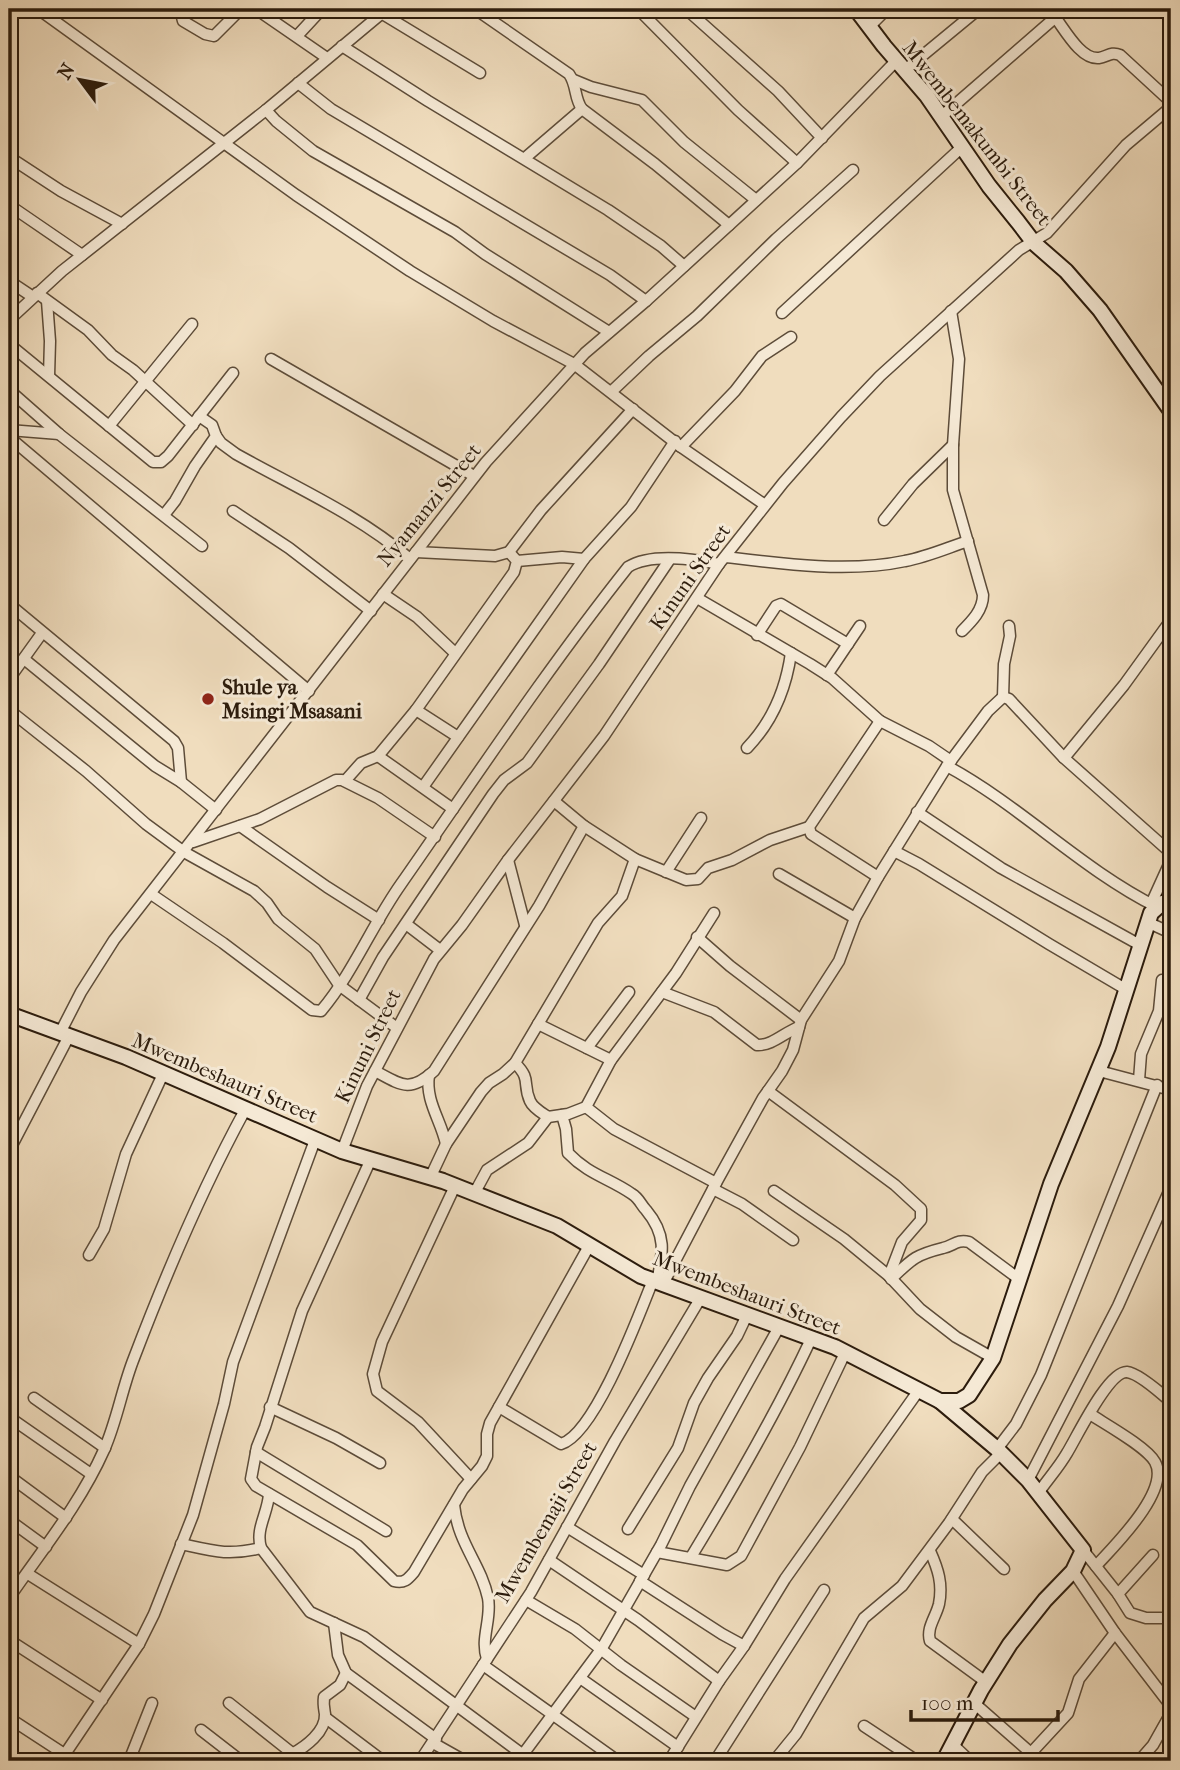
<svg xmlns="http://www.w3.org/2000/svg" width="1180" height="1770" font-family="'IM FELL French Canon',serif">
<rect width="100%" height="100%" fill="#f0ddbe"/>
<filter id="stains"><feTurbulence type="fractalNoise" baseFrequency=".00286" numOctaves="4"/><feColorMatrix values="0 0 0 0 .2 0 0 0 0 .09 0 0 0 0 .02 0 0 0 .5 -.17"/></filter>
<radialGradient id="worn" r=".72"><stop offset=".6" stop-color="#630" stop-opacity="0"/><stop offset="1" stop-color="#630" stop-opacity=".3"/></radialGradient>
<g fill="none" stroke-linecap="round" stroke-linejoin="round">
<!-- street casing -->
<g stroke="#5d4c39" stroke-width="13">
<g id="street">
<polyline points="38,9 296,195 410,271 493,321 574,364 681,447 765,505"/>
<polyline points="180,9 183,21 205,34 214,36 241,9"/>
<polyline points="256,9 327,58"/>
<path d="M475,9L569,74C577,85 574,98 582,109L655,164L729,225"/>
<polyline points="638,9 738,110 797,163"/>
<polyline points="686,9 778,91 822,138"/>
<polyline points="381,13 480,73"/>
<path d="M1055,17C1065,30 1081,60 1099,58C1107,57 1111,51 1120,55L1171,102"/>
<polyline points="271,18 278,9"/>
<polyline points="869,27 887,9"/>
<polyline points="297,36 322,9"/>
<polyline points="342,46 428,101 608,210 661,246 684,266"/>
<polyline points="905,70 979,9"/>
<polyline points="574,80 591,87 642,100 684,142 756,200"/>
<polyline points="298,83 331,109 610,275 646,301"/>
<polyline points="266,110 276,121 313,151 455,232 485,254 609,332"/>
<polyline points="942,116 1065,9"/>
<polyline points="9,157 61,191 122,224"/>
<polyline points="525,158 582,109"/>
<polyline points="9,205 82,255"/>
<polyline points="9,281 33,297"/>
<polyline points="37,293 88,330 112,355 133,370 193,425"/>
<polyline points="47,301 50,341 49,376"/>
<path d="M951,311L959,359L953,445V490L983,595C983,610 972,621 962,631"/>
<polyline points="782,313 962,147"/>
<polyline points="9,320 62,271 266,110 387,9"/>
<polyline points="9,344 153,462 161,462 168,456 233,373"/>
<polyline points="271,359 474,476"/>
<polyline points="9,390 59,434 202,546"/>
<polyline points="611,392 649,356 697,316 776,239 853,170"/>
<polyline points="109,426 192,324"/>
<polyline points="9,430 59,434"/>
<path d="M216,436L221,443L236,454C295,487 359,515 410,559"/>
<polyline points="9,437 309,691"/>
<polyline points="681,447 735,391 762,356 791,337"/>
<polyline points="233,511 289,548 371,611"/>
<polyline points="164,515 175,501 195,466 216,436 212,425 199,416"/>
<polyline points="884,520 913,484 953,445"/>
<polyline points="416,552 495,556 509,552 541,510 633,409"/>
<path d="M726,557C782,564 849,573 905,561C927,557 947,548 968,541"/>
<polyline points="517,561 562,557 584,559"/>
<polyline points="383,594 417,617 455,653"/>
<polyline points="697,598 810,664 832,678 880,721 929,746 951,761"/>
<polyline points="9,604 174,741 178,748 181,782"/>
<polyline points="757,635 776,606 781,604 848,644"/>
<polyline points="24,659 155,766 181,782 216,810"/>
<polyline points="827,675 860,626"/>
<polyline points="9,679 42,633"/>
<polyline points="1003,697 1004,664 1010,636 1009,626"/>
<polyline points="9,710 86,771 146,824 184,852 254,891 267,903 278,919 315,949 339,985 397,1028"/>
<polyline points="416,710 458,737"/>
<path d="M747,748C773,721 786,689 791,653"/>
<polyline points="378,756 453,809"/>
<polyline points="1064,758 1124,685 1171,620"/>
<path d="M947,766C1021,806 1081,869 1157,907"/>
<polyline points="345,781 361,763 378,756 416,710 514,572 517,561 509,552"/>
<polyline points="423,787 584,559 631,507 675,441"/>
<polyline points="554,801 584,826 635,859 686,880 698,879 708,868 732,860 770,840 809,827"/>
<polyline points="917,812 1001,868 1140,945"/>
<polyline points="240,826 327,887 379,920"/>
<polyline points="193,842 260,819 336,780 342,780 378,798 435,837"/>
<polyline points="894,851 919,864 1049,944 1127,990"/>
<polyline points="508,860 525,925"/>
<polyline points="666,872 701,818"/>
<polyline points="779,874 855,918"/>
<polyline points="878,877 811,834 809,827 880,721"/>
<path d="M151,894L223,943L312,1010L321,1011C353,973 372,925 401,884C475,778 547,669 628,567C650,553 694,559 719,564"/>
<polyline points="1151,904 1171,860"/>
<polyline points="714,913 676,973 611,1060 586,1107 614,1129 716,1183"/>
<polyline points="1147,922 1171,933"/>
<polyline points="406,924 440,950"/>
<polyline points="697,937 730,966 801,1020"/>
<path d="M662,992L714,1012L757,1045C772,1046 785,1032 799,1027"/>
<polyline points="359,1000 383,957 493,794 504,780 527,763 599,664 670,559"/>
<polyline points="538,1024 611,1060"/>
<polyline points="60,1033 81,992 114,940 486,462 585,353 646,301 797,163 896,61"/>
<polyline points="587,1048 629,992"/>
<path d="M515,1063C532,1080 522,1083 530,1101C533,1108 542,1113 548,1117"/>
<path d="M375,1071C401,1085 410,1093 434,1071L539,906L584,826"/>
<polyline points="1099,1071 1171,1090"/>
<path d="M429,1075C425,1101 441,1120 446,1144"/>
<polyline points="1139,1080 1141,1054 1159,1011 1162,980"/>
<polyline points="768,1091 895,1185 921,1209 921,1220 902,1242 889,1276"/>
<path d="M562,1115L566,1129L568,1153C589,1175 609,1178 632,1194C639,1198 641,1205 646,1210C667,1235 663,1253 657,1282"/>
<polyline points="9,1151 69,1036"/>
<polyline points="342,1151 367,1086 434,959 462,925 508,860 604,736 719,564 783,483 841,417 880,376 1019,250 1047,233 1126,145 1171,107"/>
<path d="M371,1159L302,1311L265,1427L257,1447L251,1479L256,1486L357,1545L394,1581C404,1584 408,1579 414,1572L463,1489L482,1466L487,1456V1434L490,1423L589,1246"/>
<polyline points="430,1178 446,1144 481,1092 489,1083 503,1074 515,1063 598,923 622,896 635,859"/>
<polyline points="455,1186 382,1342 373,1374 377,1391 418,1422 471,1479"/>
<polyline points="713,1189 742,1204 793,1240"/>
<polyline points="774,1191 844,1239 889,1276 920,1309 956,1337 993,1358"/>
<polyline points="474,1194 487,1170 528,1143 548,1117 568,1114 586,1107"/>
<polyline points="89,1255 104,1229 126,1154 163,1074"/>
<path d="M891,1279C912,1259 915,1255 943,1248C953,1246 957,1239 969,1242L1019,1279"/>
<polyline points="663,1284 716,1183 763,1098 782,1071 793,1050 801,1020 839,961 855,918 878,877 947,766 988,711 1003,697 1009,699 1064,758 1171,853"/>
<polyline points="34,1398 105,1448"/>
<polyline points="270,1407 336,1438 380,1463"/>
<path d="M499,1407L561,1444C595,1434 639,1315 653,1280"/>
<path d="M1090,1414C1105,1424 1147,1447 1155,1462C1171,1491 1113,1547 1096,1566"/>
<polyline points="9,1417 91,1474"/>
<polyline points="997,1449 1016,1424 1041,1375 1157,1085"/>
<polyline points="256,1452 386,1531"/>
<polyline points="9,1476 66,1518"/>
<polyline points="1028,1480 1118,1306 1171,1187"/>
<path d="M1039,1492C1048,1479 1059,1467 1067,1453C1077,1437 1108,1371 1127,1372C1138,1373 1162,1394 1171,1402"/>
<path d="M269,1494C268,1513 255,1529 261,1548L310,1612L364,1637L522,1754"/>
<path d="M454,1505C458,1544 481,1564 488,1598C492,1619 480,1638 487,1659"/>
<polyline points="952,1519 1004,1569"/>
<polyline points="9,1520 46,1547"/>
<polyline points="567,1527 644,1575"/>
<polyline points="628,1529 678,1448 694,1403 708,1378 737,1336 747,1315"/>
<path d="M181,1544C213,1551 228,1556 261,1548"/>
<polyline points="1083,1550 1118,1594 1130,1613 1146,1618 1171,1618"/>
<path d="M930,1551C938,1569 943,1584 939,1604C936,1617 926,1628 930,1641L986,1682"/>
<polyline points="657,1552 727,1565 741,1556 800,1447 845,1353"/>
<path d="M691,1557C734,1486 776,1414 811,1339"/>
<polyline points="549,1560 638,1620 719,1681"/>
<polyline points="1073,1571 1115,1633 1171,1706"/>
<polyline points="28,1574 139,1644"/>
<polyline points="640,1581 722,1634 744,1646"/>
<polyline points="1118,1594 1153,1555"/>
<path d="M9,1598C42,1550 80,1504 104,1450C117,1421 122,1388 134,1358C166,1274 202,1189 245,1110"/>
<polyline points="526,1600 575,1629 621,1665 696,1717"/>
<polyline points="334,1623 338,1655 346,1673 436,1739"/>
<polyline points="9,1640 102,1700"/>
<polyline points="483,1665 618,1761"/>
<polyline points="580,1678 678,1747"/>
<polyline points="229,1703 302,1761"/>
<polyline points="974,1703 1040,1761"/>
<polyline points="9,1718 75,1761"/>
<polyline points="326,1718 383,1761"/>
<polyline points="864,1726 917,1761"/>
<polyline points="201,1730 241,1761"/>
<polyline points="433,1743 465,1761"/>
<polyline points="952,1744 970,1761"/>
<polyline points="1031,1753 1068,1713 1079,1679 1115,1633"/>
<polyline points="65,1754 139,1644 154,1614 193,1515 224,1404 233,1362 315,1140"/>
<path d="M292,1754C305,1747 326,1732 325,1714C324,1708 323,1704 324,1697L340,1685L346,1673"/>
<polyline points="129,1761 152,1703"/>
<polyline points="420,1761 531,1592 615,1441 700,1299"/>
<polyline points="518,1761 602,1648 661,1545 690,1486 779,1327"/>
<polyline points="669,1761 719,1681 744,1646 785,1579 919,1390"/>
<polyline points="715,1761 824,1590"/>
<polyline points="774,1761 796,1734 864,1618 902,1586 949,1523 982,1472 1001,1453"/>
<polyline points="1139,1761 1153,1745 1171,1713"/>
</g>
</g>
<!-- secondary casing -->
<g stroke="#2c1c0d" stroke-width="18">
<g id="secondary">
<polyline points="856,9 884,46 927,96 989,186 1018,222 1034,243 1066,271 1100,310 1171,411"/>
<polyline points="9,1014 126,1057 342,1151 443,1181 557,1226 641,1276 835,1347 940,1401 959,1401 969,1395 993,1358 1051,1184 1108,1047 1151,913 1162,903 1171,901"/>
<polyline points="940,1401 997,1449 1028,1480 1083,1550 1073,1571 1045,1600 1010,1644 981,1690 944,1761"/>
</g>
</g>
<!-- street -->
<use href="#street" stroke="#f5e9d5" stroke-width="10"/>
<!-- secondary -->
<use href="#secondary" stroke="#f5e9d5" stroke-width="14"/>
</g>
<!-- markers -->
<circle fill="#8f2418" stroke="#f5e9d5" stroke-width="2.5" cx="208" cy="699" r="7"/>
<g text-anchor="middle" stroke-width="6" stroke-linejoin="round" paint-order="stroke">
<!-- street labels -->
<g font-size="21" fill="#2c1c0d" stroke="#f5e9d5">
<text transform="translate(977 133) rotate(52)" y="7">Mwembemakumbi Street</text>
<text transform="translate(429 505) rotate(-51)" y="7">Nyamanzi Street</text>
<text transform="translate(690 577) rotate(-55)" y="7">Kinuni Street</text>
<text transform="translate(368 1046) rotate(-64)" y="7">Kinuni Street</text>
<text transform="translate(225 1078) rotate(23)" y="7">Mwembeshauri Street</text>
<text transform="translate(747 1293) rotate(21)" y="7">Mwembeshauri Street</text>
<text transform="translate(546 1522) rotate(-60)" y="7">Mwembemaji Street</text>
</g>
<!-- poi labels -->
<g font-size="21" font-weight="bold" fill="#2c1c0d" stroke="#f5e9d5" text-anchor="start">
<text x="222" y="694">Shule ya<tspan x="222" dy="24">Msingi Msasani</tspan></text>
</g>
</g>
<!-- margin -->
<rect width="1180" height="1770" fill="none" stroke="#f0ddbe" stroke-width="35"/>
<rect x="10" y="10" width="1159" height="1749" fill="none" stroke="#2c1c0d" stroke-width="3.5"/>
<rect x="18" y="18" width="1145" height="1735" fill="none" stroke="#2c1c0d" stroke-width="2"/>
<!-- north arrow -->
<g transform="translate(80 80) rotate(302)" stroke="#f5e9d5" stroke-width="5" paint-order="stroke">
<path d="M0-5L12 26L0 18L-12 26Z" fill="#2c1c0d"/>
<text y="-10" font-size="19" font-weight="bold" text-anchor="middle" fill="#2c1c0d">N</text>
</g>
<!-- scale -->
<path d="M911 1710v10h147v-10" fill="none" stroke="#2c1c0d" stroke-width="3.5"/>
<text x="921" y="1710" font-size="21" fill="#2c1c0d" stroke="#f5e9d5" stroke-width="5" paint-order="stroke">100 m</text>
<rect width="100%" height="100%" filter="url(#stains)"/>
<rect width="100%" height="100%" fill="url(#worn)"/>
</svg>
